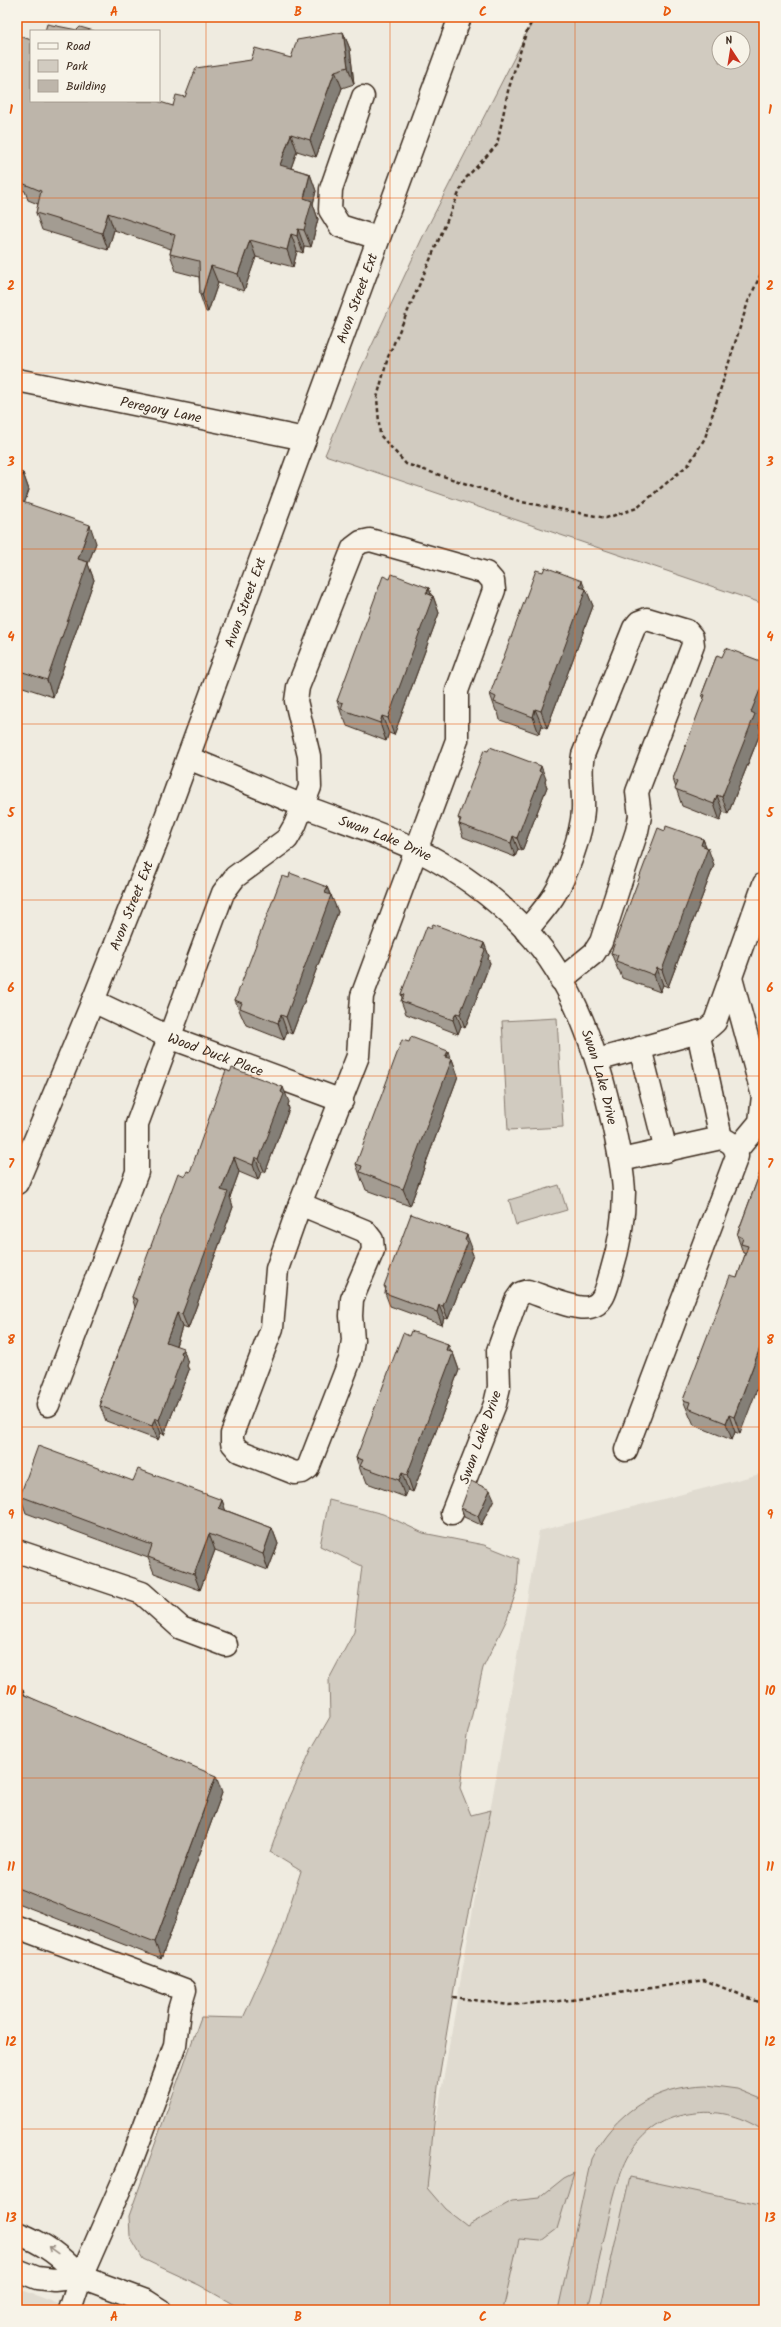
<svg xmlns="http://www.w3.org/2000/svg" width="781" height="2327" font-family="Kalam,sans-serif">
<rect width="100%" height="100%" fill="#efebe0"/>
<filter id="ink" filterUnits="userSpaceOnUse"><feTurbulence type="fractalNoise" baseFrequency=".025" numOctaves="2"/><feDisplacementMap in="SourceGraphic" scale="8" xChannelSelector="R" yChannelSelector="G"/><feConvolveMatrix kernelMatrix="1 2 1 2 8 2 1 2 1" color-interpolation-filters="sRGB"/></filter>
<g filter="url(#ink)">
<!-- built -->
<g fill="#e0dbd0">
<polygon points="764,1473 764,2310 403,2310 539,1531"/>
<polygon points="17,2288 74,2310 17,2310"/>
</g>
<!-- green -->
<g fill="#d1cbc0" stroke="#867a6f" fill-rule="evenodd">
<path d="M535,17H764V604L325,455L358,375L426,230ZM719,38H743V62H719Z"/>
<polygon points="557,1018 563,1127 508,1130 502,1021"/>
<polygon points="559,1185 567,1210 516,1225 509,1200"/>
<polygon points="329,1500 383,1514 423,1533 484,1545 519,1559 517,1589 507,1619 483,1668 467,1736 460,1788 471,1815 491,1810 459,1959 439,2078 427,2188 445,2209 467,2226 512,2201 539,2198 564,2178 574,2173 557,2229 541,2241 519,2239 503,2310 243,2310 199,2285 143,2259 130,2237 129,2216 201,2017 243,2018 279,1939 301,1871 270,1852 289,1799 312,1748 330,1717 329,1679 354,1632 362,1566 320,1546"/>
<path d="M707,2085L737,2089L764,2100V2131C743,2117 721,2110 696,2113C628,2119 618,2177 606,2230C600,2257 594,2283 588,2310H558L591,2159C614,2113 655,2086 707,2085Z"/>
<polygon points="630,2177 764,2206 763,2310 600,2310"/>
</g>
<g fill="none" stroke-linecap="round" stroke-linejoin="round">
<!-- minor casing -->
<g stroke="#3b2a1e" stroke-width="25">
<g id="minor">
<polyline points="363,97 331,189 330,210 340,226 378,238"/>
<path id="s1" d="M17,380L305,439"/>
<path id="s2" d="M188,758C226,773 264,790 303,806C341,821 382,833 419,851C459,871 495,898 526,930C575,983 598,1055 613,1124C618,1147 623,1169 624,1192C624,1219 619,1247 611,1273C607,1285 605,1304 590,1307C576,1311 543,1296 528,1291L521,1293L516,1300L498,1351L499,1387L495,1404L452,1513"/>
<path d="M526,931C535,920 545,909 553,897C566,877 582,834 583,810C584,791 579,774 583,755L634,628L639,622L647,619L687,631L692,637L693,645L637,792L640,816L637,831L601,942L594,953L561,980"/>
<polyline points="731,978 763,1096 760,1122 736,1151"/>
<path id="s3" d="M93,1001L169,1037L342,1101"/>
<polyline points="698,1032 721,1138"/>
<polyline points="640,1048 666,1151"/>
<polyline points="597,1060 706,1030 715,1022 764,884"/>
<path d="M621,1160L721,1138C731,1142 735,1145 737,1156L626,1450"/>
<polygon points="300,1204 365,1231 372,1240 373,1250 352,1299 351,1316 353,1340 350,1360 308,1468 302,1472 295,1473 239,1451 232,1443 232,1434 272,1328 277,1269"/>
<polyline points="48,1405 137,1172 137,1124 223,893 235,877 287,839 295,825 310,787 309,756 296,701 298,687 353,548 361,542 370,540 486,573 493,581 494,590 457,691 457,740 362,996 358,1056 300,1204"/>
<polyline points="17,1551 142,1593 181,1628 226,1645"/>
<polyline points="17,1927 185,1990 179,2010 175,2045 128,2170 81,2277 70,2310"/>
<path d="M17,2233C46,2244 60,2256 81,2277"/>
<polyline points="17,2270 37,2278 54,2280 81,2277 146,2301 160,2310"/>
</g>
</g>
<!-- major casing -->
<g stroke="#3b2a1e" stroke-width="25">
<g id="major">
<path id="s4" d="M17,1183L93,1001L159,836L460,17"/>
</g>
</g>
<!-- path -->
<g stroke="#3b2a1e" stroke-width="2.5" stroke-dasharray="4 3" stroke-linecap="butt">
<polyline points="534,17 526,33 508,91 497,145 465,179 388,357 377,398 380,435 406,464 522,502 606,518 637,508 689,464 705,438 748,302 764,267"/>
<polyline points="453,1997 509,2005 572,2000 704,1980 764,2004"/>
</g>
<!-- minor -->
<use href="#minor" stroke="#f7f3e8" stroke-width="22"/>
<!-- major -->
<use href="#major" stroke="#f7f3e8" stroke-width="22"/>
</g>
<!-- wall -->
<g fill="#a39c92" stroke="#3b2a1e">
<polygon points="343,32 350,49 354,84 342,88 316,157 297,151 291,168 310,174 316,191 313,204 318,219 311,247 304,246 303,253 297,251 293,267 256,257 244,291 218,283 208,312 206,312 200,295 199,277 176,271 170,254 171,249 114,230 108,250 42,230 36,213 38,204 28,200 25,191 17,189 17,35 31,101 173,106 185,97 291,58"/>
<polygon points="17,471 23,473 29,490 24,503 96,543 88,564 94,580 53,697 17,685"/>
<polygon points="390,579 429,588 431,595 433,596 439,613 394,735 389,733 386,741 347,726 344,718 343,718 337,701"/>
<polygon points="585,588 593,606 547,728 542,726 539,734 500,720 498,712 496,711 490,694"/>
<polygon points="717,655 759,725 761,731 728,814 723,812 720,821 682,806 673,779 704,700 702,694"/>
<polygon points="546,779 545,782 547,787 522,851 518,849 515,857 463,837 459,824 460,821 458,818"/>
<polygon points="665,831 703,839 714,865 668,987 663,985 660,992 622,978 619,970 618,970 611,953"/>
<polygon points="289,878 327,887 338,912 292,1034 287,1032 284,1040 246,1025 243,1018 242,1017 235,1000"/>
<polygon points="431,928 484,943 489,956 488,959 490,963 465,1028 461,1026 458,1034 406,1014 401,1001 402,998 401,994"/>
<polygon points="450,1058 452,1059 458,1076 410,1206 366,1190 363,1182 362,1181 356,1164"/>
<polygon points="289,1102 288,1105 289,1109 265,1173 261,1172 258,1180 239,1172 230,1197 233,1207 188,1329 182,1327 176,1346 188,1363 187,1366 189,1370 164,1435 161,1433 158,1440 106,1421 100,1406 101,1403 100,1400 135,1307 132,1297 185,1176 190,1172"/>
<polygon points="764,1162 740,1434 735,1432 732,1440 694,1425 691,1418 690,1417 683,1400 737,1278 745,1255 744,1253 743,1253 737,1235"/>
<polygon points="472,1248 471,1250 473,1255 448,1319 444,1318 442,1325 390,1306 385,1293 386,1290 384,1286"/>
<polygon points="409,1336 448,1344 451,1352 453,1353 459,1370 413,1492 408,1490 405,1497 367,1483 364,1475 362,1475 356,1458"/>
<polygon points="133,1481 222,1500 225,1510 272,1528 278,1544 268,1570 215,1550 200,1590 154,1573 148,1558 26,1513 20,1496"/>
<polygon points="494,1499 481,1525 464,1517 461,1508"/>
<polygon points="17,1687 25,1695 222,1793 161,1959 17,1903"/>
</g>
<!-- shaded-wall -->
<g fill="#847f77" stroke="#3b2a1e">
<polygon points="343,32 350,49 354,84 348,67"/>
<polygon points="335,71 342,88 316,157 310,140"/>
<polygon points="291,134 297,151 286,182 280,165"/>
<polygon points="310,174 316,191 313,204 318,219 311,247 304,230 304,198"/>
<polygon points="108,213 114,230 108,250 102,233"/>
<polygon points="298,229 304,246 303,253 297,236"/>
<polygon points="291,234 297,251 293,267 287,250"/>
<polygon points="250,240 256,257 244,291 238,274"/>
<polygon points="211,266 218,283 208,312 202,295"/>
<polygon points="23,473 29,490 20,516 17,509 17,489"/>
<polygon points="90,525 96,543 88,564 94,580 53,697 47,680 78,559"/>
<polygon points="582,581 586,591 586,589 593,606 547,728 541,711"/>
<polygon points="429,588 432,598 433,596 439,613 394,735 388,718"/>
<polygon points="763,662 764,665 764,713 759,725 761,731 728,814 722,797 751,712 760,669"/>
<polygon points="535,709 542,726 539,734 533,717"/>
<polygon points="382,716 389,733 386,741 380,723"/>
<polygon points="541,766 546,779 545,782 547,787 522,851 517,838"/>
<polygon points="717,795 723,812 720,821 714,804"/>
<polygon points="513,836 518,849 515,857 511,843"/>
<polygon points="703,839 707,850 708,848 714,865 668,987 662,970"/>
<polygon points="327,887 331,897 331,895 338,912 292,1034 286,1017"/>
<polygon points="484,943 489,956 488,959 490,963 465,1028 460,1014"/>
<polygon points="657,968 663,985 660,992 654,975"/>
<polygon points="456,1013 461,1026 458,1034 453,1020"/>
<polygon points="281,1015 287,1032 284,1040 278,1023"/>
<polygon points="448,1051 451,1061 452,1059 458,1076 410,1206 403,1189"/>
<polygon points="283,1087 289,1102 288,1105 289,1109 265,1173 259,1159"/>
<polygon points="234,1157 239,1172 230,1197 233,1207 188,1329 182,1314 221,1190"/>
<polygon points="255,1157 261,1172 258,1180 253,1165"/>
<polygon points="467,1235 472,1248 471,1250 473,1255 448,1319 443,1306"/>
<polygon points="439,1305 444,1318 442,1325 437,1312"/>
<polygon points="177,1313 182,1327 172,1357 166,1342"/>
<polygon points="764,1337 764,1371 740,1434 734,1417"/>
<polygon points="448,1344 452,1354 453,1353 459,1370 413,1492 407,1475"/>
<polygon points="183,1348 188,1363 187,1366 189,1370 164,1435 159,1420"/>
<polygon points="729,1415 735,1432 732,1440 726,1423"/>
<polygon points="155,1418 161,1433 158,1440 152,1426"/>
<polygon points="402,1473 408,1490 405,1497 399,1480"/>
<polygon points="490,1490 494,1499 481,1525 478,1516"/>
<polygon points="222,1500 228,1517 219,1508"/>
<polygon points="272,1528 278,1544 268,1570 263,1554"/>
<polygon points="209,1534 215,1550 200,1590 194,1574"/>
<polygon points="23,1690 29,1707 22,1694"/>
<polygon points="216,1776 222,1793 161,1959 155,1942"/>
</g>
<!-- building -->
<g fill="#bdb5aa" stroke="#3b2a1e">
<polygon points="47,24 77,30 80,27 94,31 45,31"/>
<polygon points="343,32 348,67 335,71 310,140 291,134 280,165 310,174 304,198 312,201 304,230 298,229 297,236 291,234 287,250 250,240 238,274 211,266 202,295 200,295 199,261 170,254 175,235 108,213 102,233 36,213 41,191 22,183 23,176 17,174 17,35 31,40 31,101 157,101 173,106 176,95 185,97 196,68 251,60 255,48 291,58 297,40"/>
<polygon points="17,471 23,473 17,489"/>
<polygon points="17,500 90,525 78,559 88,562 47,680 17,670"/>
<polygon points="545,567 582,581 580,587 586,589 541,711 535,709 533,717 494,702 496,697 490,694 536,570 543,572"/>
<polygon points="392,574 429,588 426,593 433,596 388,718 382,716 380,723 341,709 343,703 337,701 383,576 390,579"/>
<polygon points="726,648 763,662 760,669 764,671 764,680 751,712 755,714 722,797 717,795 714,804 675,789 678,782 673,779 705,695 702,694 717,655 722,657"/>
<polygon points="490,747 541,766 539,771 542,773 517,838 513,836 511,843 459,824 461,819 458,818 484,750 488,751"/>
<polygon points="666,826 703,839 701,845 708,848 662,970 657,968 654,975 616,961 618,955 611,953 658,828 665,831"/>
<polygon points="290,873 327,887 325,893 331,895 286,1017 281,1015 278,1023 240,1008 242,1003 235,1000 282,876 289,878"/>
<polygon points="433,924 484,943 482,948 485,950 460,1014 456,1013 453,1020 401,1001 404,995 401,994 427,926 431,928"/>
<polygon points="411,1037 448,1051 445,1057 452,1059 403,1189 360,1172 362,1166 356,1164 402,1040 409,1042"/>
<polygon points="232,1068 283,1087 281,1092 284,1094 259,1159 255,1157 253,1165 234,1157 221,1190 228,1192 182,1314 177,1313 166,1342 183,1348 181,1353 183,1355 159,1420 155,1418 152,1426 100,1406 102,1401 100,1400 138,1300 132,1297 178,1173 185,1176 187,1171 190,1172 226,1070 230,1072"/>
<polygon points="764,1162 764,1337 734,1417 729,1415 726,1423 688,1408 690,1402 683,1400 730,1276 737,1278 748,1246 741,1244 743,1238 737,1235"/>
<polygon points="411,1214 467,1235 465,1240 468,1242 443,1306 439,1305 437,1312 385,1293 386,1287 384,1286"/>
<polygon points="411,1331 448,1344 446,1350 453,1353 407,1475 402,1473 399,1480 360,1466 363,1460 356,1458 403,1333 409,1336"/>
<polygon points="38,1446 133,1481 138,1469 222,1500 219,1508 272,1528 263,1554 209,1534 194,1574 148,1557 152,1545 20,1496"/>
<polygon points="471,1481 490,1490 478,1516 461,1508"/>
<polygon points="17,1687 23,1690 22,1694 216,1776 155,1942 17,1888"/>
</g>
<!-- one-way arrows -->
<defs><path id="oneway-shaft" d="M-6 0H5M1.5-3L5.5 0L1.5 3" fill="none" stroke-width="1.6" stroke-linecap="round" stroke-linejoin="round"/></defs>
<use stroke="#998e83" href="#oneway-shaft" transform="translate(53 2250) rotate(-144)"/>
</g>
<!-- grid -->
<path fill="none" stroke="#e8590c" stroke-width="1" stroke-opacity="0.55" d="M206,17V2310M390,17V2310M575,17V2310M17,198H764M17,373H764M17,549H764M17,724H764M17,900H764M17,1076H764M17,1251H764M17,1427H764M17,1603H764M17,1778H764M17,1954H764M17,2129H764"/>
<g text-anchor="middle" stroke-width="4" stroke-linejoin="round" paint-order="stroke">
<!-- street labels -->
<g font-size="14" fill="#3b2a1e" stroke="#f7f3e8">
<text dy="5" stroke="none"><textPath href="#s4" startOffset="948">Avon Street Ext</textPath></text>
<text dy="5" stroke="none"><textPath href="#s1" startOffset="147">Peregory Lane</textPath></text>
<text dy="5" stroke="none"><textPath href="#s4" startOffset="624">Avon Street Ext</textPath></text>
<text dy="5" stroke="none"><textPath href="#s2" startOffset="213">Swan Lake Drive</textPath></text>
<text dy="5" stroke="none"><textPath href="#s4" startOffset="300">Avon Street Ext</textPath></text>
<text dy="5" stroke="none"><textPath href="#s3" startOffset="134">Wood Duck Place</textPath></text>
<text dy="5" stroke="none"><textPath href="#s2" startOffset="549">Swan Lake Drive</textPath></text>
<text transform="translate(480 1437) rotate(-70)" y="5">Swan Lake Drive</text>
</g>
</g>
<!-- margin -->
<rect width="781" height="2327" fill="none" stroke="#f7f3e8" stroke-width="44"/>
<!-- legend -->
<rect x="30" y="30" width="130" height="72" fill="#f7f3e8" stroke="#aca397"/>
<rect x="38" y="43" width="20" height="6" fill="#f7f3e8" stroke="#aca397"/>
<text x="66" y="50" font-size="12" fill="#3b2a1e">Road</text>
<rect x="38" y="60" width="20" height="12" fill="#d1cbc0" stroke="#aca397"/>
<text x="66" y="70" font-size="12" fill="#3b2a1e">Park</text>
<rect x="38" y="80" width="20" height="12" fill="#bdb5aa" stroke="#aca397"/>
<text x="66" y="90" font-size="12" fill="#3b2a1e">Building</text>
<!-- north arrow -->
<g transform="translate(731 50) rotate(348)"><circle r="19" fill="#f7f3e8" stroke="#aca397"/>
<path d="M0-3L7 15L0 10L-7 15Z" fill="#c8321e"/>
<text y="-6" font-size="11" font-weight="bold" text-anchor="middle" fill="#3b2a1e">N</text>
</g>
<rect x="22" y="22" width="737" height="2283" fill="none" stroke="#e8590c" stroke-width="1.5"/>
<g font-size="13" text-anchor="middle" font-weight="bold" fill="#e8590c">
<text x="114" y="16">A</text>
<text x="298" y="16">B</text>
<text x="483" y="16">C</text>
<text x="667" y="16">D</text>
<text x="11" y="114">1</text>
<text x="770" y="114">1</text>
<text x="11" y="290">2</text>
<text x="770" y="290">2</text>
<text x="11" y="466">3</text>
<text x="770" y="466">3</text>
<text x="11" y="641">4</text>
<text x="770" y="641">4</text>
<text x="11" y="817">5</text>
<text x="770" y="817">5</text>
<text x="11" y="992">6</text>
<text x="770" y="992">6</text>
<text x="11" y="1168">7</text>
<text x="770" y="1168">7</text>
<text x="11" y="1344">8</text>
<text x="770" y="1344">8</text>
<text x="11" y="1519">9</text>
<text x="770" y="1519">9</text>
<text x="11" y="1695">10</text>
<text x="770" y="1695">10</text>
<text x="11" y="1871">11</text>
<text x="770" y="1871">11</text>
<text x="11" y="2046">12</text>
<text x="770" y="2046">12</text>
<text x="11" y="2222">13</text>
<text x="770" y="2222">13</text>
<text x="114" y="2321">A</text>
<text x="298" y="2321">B</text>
<text x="483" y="2321">C</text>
<text x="667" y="2321">D</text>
</g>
</svg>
